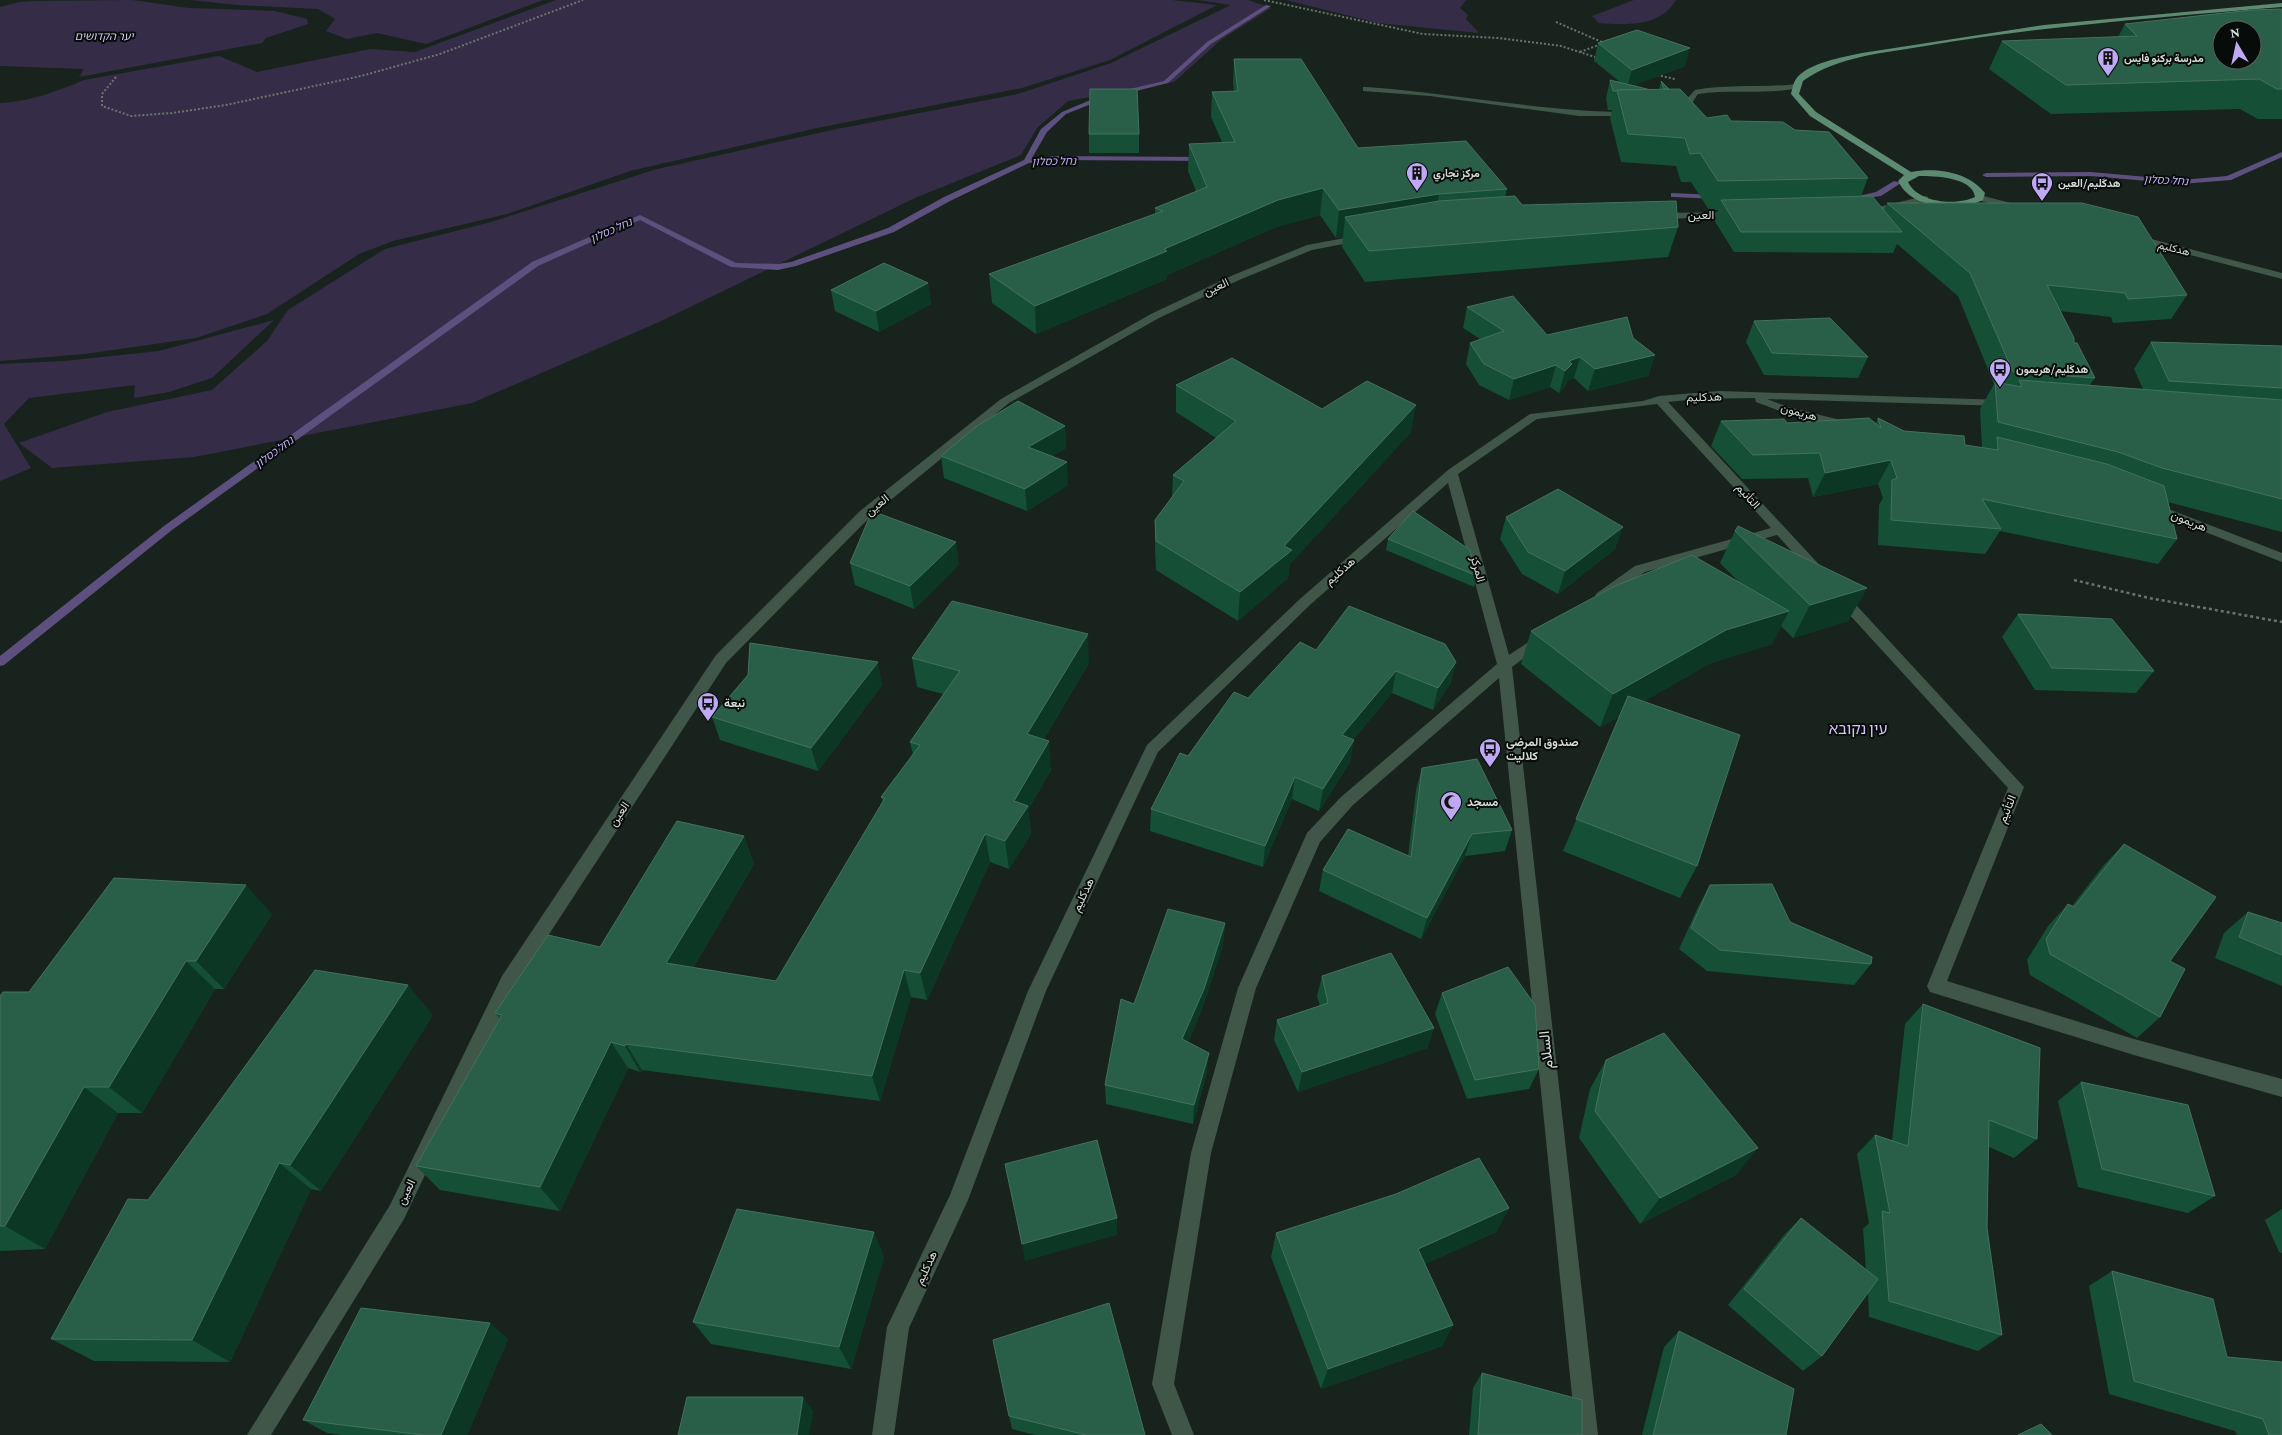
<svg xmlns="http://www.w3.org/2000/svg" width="2282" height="1435" font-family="'Crimson Pro',Vazirmatn,'Noto Sans Hebrew',serif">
<rect width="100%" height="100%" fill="#18231d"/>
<!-- green -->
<g fill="#352d48">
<polygon points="132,0 189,8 275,11 307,19 308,24 266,38 262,43 79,77 84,69 0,66 0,7 19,2 34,1"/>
<polygon points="191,0 543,0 426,44 377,33 347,39 326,31 335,19 318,9 237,5"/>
<path d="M556,0H1172L1217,5L1110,60L1022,88L817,128L630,171L507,214L393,241L359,254L267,314L196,338L85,354L0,361V103C28,102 59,91 84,80L219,56L257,72L370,49L415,52Z"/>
<polygon points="1198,0 1248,0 1271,8 1222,39 1174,82 1068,101 1037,128 1021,155 915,198 659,322 472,403 194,457 52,468 19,443 107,412 212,390 267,341 288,310 385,249 491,222 657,169 832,130 1018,94 1111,63 1231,5"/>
<polygon points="1286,0 1466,0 1460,8 1468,15 1466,19 1479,33 1378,23"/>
<path d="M1634,0H1676C1660,27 1627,25 1599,23L1592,16Z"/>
<polygon points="274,320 212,378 169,392 134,398 135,385 29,398 4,424 31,468 0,481 0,364 64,361 159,351"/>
</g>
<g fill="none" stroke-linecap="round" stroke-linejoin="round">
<!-- stream -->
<g fill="#5d507e" fill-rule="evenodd">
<polygon points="1266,5 1271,6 1211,44 1168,83 1104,99 1066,114 1047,132 1032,158 1054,156 1204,157 1207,157 1207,161 1054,160 1029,163 950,201 894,232 796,266 778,270 731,267 640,220 538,266 172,530 4,665 0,666 0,656 164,526 532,262 640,215 736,263 778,264 791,262 888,228 944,197 1024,160 1041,129 1062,112 1100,96 1164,81 1207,42"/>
<polygon points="2282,152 2282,157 2231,180 2181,184 2091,176 1986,177 1982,175 1986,173 2091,172 2181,180 2227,176"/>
<polygon points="1894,181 1901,183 1881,196 1853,200 1849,198 1876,192"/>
<polygon points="1671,193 1716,195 1720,197 1716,199 1674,197 1671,197"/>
</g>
<!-- path-far1 -->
<g stroke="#6b746f" stroke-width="2" stroke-dasharray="2 2" stroke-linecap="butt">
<polyline points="1264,0 1423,34 1498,38 1561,46 1598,58"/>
<polyline points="1556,22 1604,43 1580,52"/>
<polyline points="1657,75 1675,79"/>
<polyline points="116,77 102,94 102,106 131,116 172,113 226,105 361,76 440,54 583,0"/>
</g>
<!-- path -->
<polyline stroke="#6b746f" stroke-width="2.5" stroke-dasharray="3 3" stroke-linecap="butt" points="2074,580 2149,598 2282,622"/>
<!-- minor -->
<g fill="#405649" fill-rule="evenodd">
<path d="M1796,84H1799V88C1765,95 1731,89 1698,94L1689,107L1675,113L1671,111L1683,103L1695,90C1728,84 1762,88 1796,84Z"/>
<path d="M1366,87C1454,93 1542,112 1630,112L1634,114L1630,116H1579L1430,96L1363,91V87Z"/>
<polygon points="1980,195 2022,206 2024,208 2019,211 1977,200 1975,198"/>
<polygon points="1925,196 1928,197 1928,201 1862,215 1857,212"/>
<polygon points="1737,212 1742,215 1740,217 1657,219 1652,216 1657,213"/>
<polygon points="1361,235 1364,236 1364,240 1312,250 1239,280 1159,318 1009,403 870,517 726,663 514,988 404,1219 271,1435 247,1435 390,1205 502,976 716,655 860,511 1001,399 1151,314 1231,276 1307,245"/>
<polygon points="2136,235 2282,273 2282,279 2133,240 2133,236"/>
<polygon points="1719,391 2004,400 2010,403 2004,406 1767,399 1788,407 1852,423 1852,427 1848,429 1780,411 1756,402 1755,398 1698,399 1668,402 1826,572 1828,575 1826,578 1816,578 1777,535 1645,572 1607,599 1597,599 1595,596 1597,593 1635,566 1771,528 1657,404 1537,419 1458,474 1509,655 1536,637 1546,637 1548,640 1512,667 1598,1435 1576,1435 1499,678 1353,805 1320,842 1256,988 1211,1153 1174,1384 1194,1435 1172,1435 1152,1384 1191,1153 1238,988 1307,833 1341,797 1497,664 1448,483 1311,604 1158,752 1046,991 968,1200 909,1328 894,1435 872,1435 887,1327 950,1195 1028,991 1147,745 1301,598 1448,470 1530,414 1643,401 1659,396"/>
<polygon points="2153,503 2282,553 2282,562 2149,510 2147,507 2149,504"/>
<polygon points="1841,592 1846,594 2024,787 1947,981 2134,1039 2282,1079 2282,1097 2134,1055 1930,992 1927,986 2008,788 1836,600 1834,597"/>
</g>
<!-- major -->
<path fill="#5d8b72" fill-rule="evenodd" d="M2282,3V7C2163,17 2043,26 1925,46C1884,53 1838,56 1803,81L1799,94L1816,112L1911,172C1936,167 1969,172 1985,193L1983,200C1957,212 1912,210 1898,181L1904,175L1810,116L1791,94C1792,90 1793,83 1796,79C1807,63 1844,57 1862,53L2044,25ZM1919,176C1934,176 1973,177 1975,197C1956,206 1918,203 1908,182Z"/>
</g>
<!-- wall -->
<g fill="#154f36">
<polygon points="2282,9 2282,119 2258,119 2240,109 2051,114 1989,69 2002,41 2118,37 2125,24"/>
<polygon points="1598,43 1685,66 1634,85 1651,90 1659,90 1661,81 1669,89 1707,118 1795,130 1868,178 1861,196 1884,210 1887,203 2187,295 2171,319 2113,323 2111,317 2060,311 2074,343 2095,378 2090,385 2143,389 2134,369 2151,342 2282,346 2282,532 2168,502 2177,539 2158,564 2000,531 1985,554 1878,545 1879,505 1883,498 1878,484 1813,497 1808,478 1742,479 1711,446 1721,421 1787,423 1876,423 1878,418 1904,431 1965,445 1982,448 1980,409 1994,384 1958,296 1897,244 1893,253 1734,252 1714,220 1718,210 1709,210 1691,182 1681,182 1676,166 1621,162 1610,118 1612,110 1608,110 1606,98 1610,80 1620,82 1594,61"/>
<polygon points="1234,59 1358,148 1507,189 1505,197 1522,205 1678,227 1668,257 1365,282 1342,247 1343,237 1336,238 1320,215 1276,227 1167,275 1167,279 1036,334 992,303 989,274 1155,214 1155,208 1196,191 1188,171 1189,144 1222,142 1211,117 1212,92 1234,91 1233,83"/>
<rect x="1089" y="134" width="50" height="19"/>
<polygon points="928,283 931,304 879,332 835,311 831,290"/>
<polygon points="1467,307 1547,335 1633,338 1655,355 1648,376 1588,391 1574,378 1567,381 1566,385 1559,393 1550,387 1509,400 1479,385 1466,364 1470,343 1480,339 1463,328"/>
<polygon points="1754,321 1868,357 1858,378 1764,375 1746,342"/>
<polygon points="1176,385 1322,409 1411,432 1290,564 1288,578 1238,621 1156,570 1155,548 1155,520 1172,497 1173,475 1216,438 1176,412"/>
<polygon points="1065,426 1066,448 1052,456 1068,485 1027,511 944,478 941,456"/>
<polygon points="1506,517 1615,549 1558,594 1522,574 1500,539"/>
<polygon points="1735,531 1867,588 1848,621 1793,638 1781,626 1772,644 1711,663 1644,701 1697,866 1680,898 1563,851 1620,716 1600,727 1521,664 1531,631 1739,582 1720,563"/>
<polygon points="1388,539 1477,576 1474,587 1386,550"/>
<polygon points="850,563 959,564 914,609 855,585"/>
<polygon points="2018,614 2154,671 2136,693 2035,690 2002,637"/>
<polygon points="1316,650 1456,662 1450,684 1433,710 1392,693 1353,740 1350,762 1319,811 1292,799 1263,867 1150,831 1151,809 1188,756 1248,698"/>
<polygon points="912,658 1089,663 1044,739 1051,770 1028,810 1031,834 1009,869 990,862 927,1000 911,997 880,1101 642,1070 640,1072 628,1068 560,1211 440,1190 416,1166 500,1019 495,1013 600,947 744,836 754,864 693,968 776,981 883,802 881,797 913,755 910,742 943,694 917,687"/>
<polygon points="882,685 818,771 720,740 712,717"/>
<polygon points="1422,768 1512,830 1505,851 1465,856 1421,939 1319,891 1323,870 1408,856 1416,790"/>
<polygon points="2124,844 2170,961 2160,1017 2137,1038 2030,975 2027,960 2048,926 2068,904 2072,906 2103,866"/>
<polygon points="1710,885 1790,922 1871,964 1854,985 1707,971 1679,949 1698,907"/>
<polygon points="2248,912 2282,923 2282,986 2215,958 2224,933"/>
<polygon points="272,914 224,989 215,989 142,1113 118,1113 45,1249 0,1251 0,996 29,992"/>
<polygon points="1225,923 1223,944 1202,1009 1188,1042 1207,1072 1193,1124 1106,1104 1105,1085 1134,1004"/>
<polygon points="1322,976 1434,1028 1427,1048 1298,1092 1274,1040 1277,1020 1320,1006 1317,996"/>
<polygon points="1442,993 1539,1069 1529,1089 1467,1099 1435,1014"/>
<polygon points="1923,1004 2037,1139 2014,1158 1989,1147 1987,1228 2002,1335 1978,1351 1869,1317 1868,1293 1822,1356 1803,1371 1728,1305 1784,1235 1801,1218 1866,1270 1863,1229 1869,1223 1857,1154 1875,1135 1892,1141 1905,1024"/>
<polygon points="433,1015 321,1191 311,1189 230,1362 94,1361 51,1339 148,1200"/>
<polygon points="1606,1060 1736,1175 1640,1224 1579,1138 1590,1089"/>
<polygon points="2081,1082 2215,1196 2188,1213 2078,1187 2058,1101"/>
<polygon points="1509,1208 1496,1232 1425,1264 1453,1325 1442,1346 1321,1389 1271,1257 1276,1233"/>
<polygon points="2282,1209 2282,1253 2279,1252 2265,1220"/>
<polygon points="884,1257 851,1369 711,1344 693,1322"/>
<polygon points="2112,1271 2227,1357 2282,1435 2237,1435 2235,1431 2109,1394 2089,1286"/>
<polygon points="1679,1331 1786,1435 1642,1435 1664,1347"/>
<polygon points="508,1339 467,1435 342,1435 327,1433 303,1420"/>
<polygon points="1482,1373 1582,1435 1469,1435 1473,1388"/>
<polygon points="1009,1416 1145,1435 1035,1435 1012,1429"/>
</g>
<!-- shaded-wall -->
<g fill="#0d3725">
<polygon points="1690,48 1685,66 1627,88 1632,70"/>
<polygon points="1323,188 1320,215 1276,227 1167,275 1167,279 1036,334 1035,306 1278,200"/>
<polygon points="1439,194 1434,221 1345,217 1343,237 1336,238 1339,210"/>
<polygon points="928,283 931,304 879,332 876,311"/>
<polygon points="1655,355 1648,376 1588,391 1595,369"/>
<polygon points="1580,357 1574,378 1567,381 1566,385 1559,393 1565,371 1569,361"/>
<polygon points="1556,365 1550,387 1509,400 1514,379"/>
<polygon points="1416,405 1411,432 1290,564 1288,578 1238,621 1240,592"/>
<polygon points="1065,426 1066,448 1030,469 1028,447"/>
<polygon points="1891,460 1878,484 1813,497 1825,473"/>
<polygon points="1067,462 1068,485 1027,511 1025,489"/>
<polygon points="1623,527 1615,549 1558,594 1565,571"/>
<polygon points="956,542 959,564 914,609 910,586"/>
<polygon points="1867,588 1848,621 1793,638 1810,605"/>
<polygon points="1789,611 1772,644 1711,663 1600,727 1613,694 1726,630"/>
<polygon points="1088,634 1089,663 1029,764 1027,734"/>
<polygon points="878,662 882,685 818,771 811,748"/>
<polygon points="1456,662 1450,684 1433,710 1438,688"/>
<polygon points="1396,671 1392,693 1338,758 1342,735"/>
<polygon points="1354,740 1350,762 1319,811 1323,789"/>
<polygon points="1049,741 1051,770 1028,810 1031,834 1009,869 1005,841 1014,801"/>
<polygon points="1295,777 1292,799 1263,867 1265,846"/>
<polygon points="985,834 990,862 927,1000 920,973"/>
<polygon points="1472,834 1465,856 1421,939 1427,918"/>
<polygon points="744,836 754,864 680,990 666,963"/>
<polygon points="246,885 272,914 224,989 196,961"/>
<polygon points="1225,923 1223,944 1202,1009 1181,1059 1182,1039"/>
<polygon points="186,961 215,989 142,1113 109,1087"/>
<polygon points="904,970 911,997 880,1101 872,1076"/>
<polygon points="408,985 433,1015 321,1191 290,1165"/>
<polygon points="1434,1028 1427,1048 1298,1092 1302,1072"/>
<polygon points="611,1042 628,1068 560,1211 540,1187"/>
<polygon points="626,1044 642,1070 640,1072 625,1046"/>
<polygon points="1209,1053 1207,1072 1193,1124 1194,1105"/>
<polygon points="84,1087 118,1113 45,1249 5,1226"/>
<polygon points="1758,1148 1736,1175 1640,1224 1660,1198"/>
<polygon points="279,1163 311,1189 230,1362 192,1340"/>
<polygon points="1509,1208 1496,1232 1408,1272 1418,1249"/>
<polygon points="1117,1218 1117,1235 1025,1261 1022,1244"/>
<polygon points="874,1232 884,1257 851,1369 839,1347"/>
<polygon points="490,1323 508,1339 467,1435 441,1435"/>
<polygon points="1453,1325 1442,1346 1321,1389 1328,1369"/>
<polygon points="803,1397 813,1411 809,1435 797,1435"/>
</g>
<!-- building -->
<g fill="#295e48" stroke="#44725e" fill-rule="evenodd">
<path d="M2282,9V89H2277L2259,79L2066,85L2002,41L2137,36L2125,24L2251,10ZM2222,30H2252V60H2222Z"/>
<polygon points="1637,30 1690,48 1632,70 1598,43"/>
<polygon points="1234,59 1301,59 1358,148 1466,141 1507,189 1439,194 1339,210 1323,188 1278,200 1164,249 1167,251 1035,306 989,274 1163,211 1155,208 1207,187 1189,144 1235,142 1212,92 1238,91"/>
<polygon points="1610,80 1651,90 1617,90 1618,91 1613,91"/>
<polygon points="1661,81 1669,89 1664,89"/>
<polygon points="1090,89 1137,89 1139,134 1089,134"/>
<polygon points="1680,89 1707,118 1727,115 1731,121 1783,122 1795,130 1829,132 1868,178 1718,181 1700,153 1690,154 1685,138 1628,134 1617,90"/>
<polygon points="1515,196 1522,205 1676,201 1678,227 1369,251 1345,217 1439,201"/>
<polygon points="1872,196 1902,232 1741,232 1721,200"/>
<polygon points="1887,203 2082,203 2138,217 2187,295 2128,299 2125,293 2047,285 2074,338 2074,343 2077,343 2095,378 2013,372 1970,273"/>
<polygon points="884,263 928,283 876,311 831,290"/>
<polygon points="1513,296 1547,335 1627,317 1633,338 1655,355 1595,369 1580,357 1569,361 1572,364 1565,371 1556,365 1514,379 1484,364 1470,343 1504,331 1467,307"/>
<polygon points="1830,318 1868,357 1772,353 1754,321"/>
<polygon points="2151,342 2282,346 2282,388 2169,381"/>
<polygon points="1232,358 1322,409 1367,381 1416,405 1284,546 1292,550 1240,592 1156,541 1155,520 1184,481 1173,475 1236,421 1176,385"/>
<polygon points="2019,380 2282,400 2282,499 2162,468 2118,452 1998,422 1995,382 2022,387"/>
<polygon points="1018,401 1065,426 1028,447 1067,462 1025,489 941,456 977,426"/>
<polygon points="1869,418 1881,428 1878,418 1904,431 1964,436 1965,445 1998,450 1997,437 2107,464 2164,486 2177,539 1982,499 2001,529 1891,520 1892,480 1897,478 1891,460 1825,473 1820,453 1753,455 1721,421 1784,419 1787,423"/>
<polygon points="1558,489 1623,527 1565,571 1528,552 1506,517"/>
<polygon points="872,511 956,542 910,586 850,563"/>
<polygon points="1413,511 1470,550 1477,576 1388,539"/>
<polygon points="1738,526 1867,588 1810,605 1735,531"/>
<polygon points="1692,555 1789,611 1726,630 1613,694 1531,631 1615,586"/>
<polygon points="952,601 1088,634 1027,734 1049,741 1014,801 1028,806 1005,841 985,834 920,973 904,970 872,1076 626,1044 625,1046 611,1042 540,1187 416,1166 502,1015 495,1013 548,935 600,947 677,821 744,836 666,963 776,981 885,798 881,797 920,745 910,742 960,671 912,658"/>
<polygon points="1349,606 1445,644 1456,662 1438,688 1396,671 1342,735 1354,740 1323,789 1295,777 1265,846 1151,809 1180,753 1188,756 1234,692 1248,698 1300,642 1316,650"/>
<polygon points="2018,614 2112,619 2154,671 2052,668"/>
<polygon points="750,643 878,662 811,748 712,717 748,675"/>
<polygon points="1628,696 1740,735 1697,866 1576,819"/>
<polygon points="1477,759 1512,830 1472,834 1427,918 1323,870 1348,829 1411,857 1422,768"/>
<polygon points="2124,844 2216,897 2170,961 2185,969 2160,1017 2050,954 2046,939 2068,904 2074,907"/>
<polygon points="114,878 246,885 196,961 186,961 109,1087 84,1087 5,1226 0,1226 0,996 3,992 29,992"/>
<polygon points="1772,884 1790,922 1872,957 1871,964 1720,950 1691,928 1710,885"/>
<polygon points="1168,909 1225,923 1204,989 1182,1039 1209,1053 1194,1105 1105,1085 1121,999 1134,1004"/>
<polygon points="2248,912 2282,923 2282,955 2239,937"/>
<polygon points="1391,953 1434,1028 1302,1072 1277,1020 1328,1003 1322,976"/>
<polygon points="1508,967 1535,1005 1539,1069 1475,1080 1442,993"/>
<polygon points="315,970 408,985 290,1165 279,1163 192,1340 51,1339 128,1199 148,1200"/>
<polygon points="1923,1004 2040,1048 2037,1139 1989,1120 1987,1228 2002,1335 1889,1301 1882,1211 1890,1213 1875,1135 1908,1146"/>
<polygon points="1664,1033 1758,1148 1660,1198 1595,1111 1606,1060"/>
<polygon points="2081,1082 2188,1105 2215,1196 2102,1169"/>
<polygon points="1097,1140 1117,1218 1022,1244 1005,1164"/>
<polygon points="1479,1158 1509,1208 1418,1249 1453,1325 1328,1369 1276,1233 1396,1194"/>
<polygon points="737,1209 874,1232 839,1347 693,1322"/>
<polygon points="1801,1218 1878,1279 1822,1356 1744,1289"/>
<polygon points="2112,1271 2213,1299 2227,1357 2282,1362 2282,1435 2269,1435 2263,1419 2134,1381"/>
<polygon points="1109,1303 1145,1435 1086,1435 1009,1416 993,1340"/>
<polygon points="361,1308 490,1323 441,1435 423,1435 303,1420"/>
<polygon points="1679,1331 1794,1389 1786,1435 1653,1435"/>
<polygon points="1482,1373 1582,1400 1582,1435 1478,1435"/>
<polygon points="687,1397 803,1397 797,1435 678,1435"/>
<polygon points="2041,1424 2052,1435 2018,1435"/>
</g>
<!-- icons -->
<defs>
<g id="building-pin" transform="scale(1.125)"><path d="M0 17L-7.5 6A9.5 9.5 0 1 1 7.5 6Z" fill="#bea9f5" stroke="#070b09"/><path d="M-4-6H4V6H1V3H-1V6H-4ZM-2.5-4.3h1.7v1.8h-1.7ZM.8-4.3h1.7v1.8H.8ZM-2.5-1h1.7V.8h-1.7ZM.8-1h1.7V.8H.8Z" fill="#111"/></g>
<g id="bus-pin" transform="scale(1.125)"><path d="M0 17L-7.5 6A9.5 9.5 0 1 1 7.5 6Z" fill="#bea9f5" stroke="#070b09"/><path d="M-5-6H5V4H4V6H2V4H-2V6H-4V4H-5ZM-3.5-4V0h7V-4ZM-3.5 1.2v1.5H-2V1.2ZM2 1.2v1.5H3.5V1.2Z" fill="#111"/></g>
<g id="mosque-pin" transform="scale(1.125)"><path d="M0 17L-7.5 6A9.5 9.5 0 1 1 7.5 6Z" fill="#bea9f5" stroke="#070b09"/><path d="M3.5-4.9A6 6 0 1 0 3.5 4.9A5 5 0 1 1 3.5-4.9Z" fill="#111"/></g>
</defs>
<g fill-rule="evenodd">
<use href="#building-pin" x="2108" y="58"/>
<use href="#building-pin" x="1417" y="173"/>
<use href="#bus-pin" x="2042" y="183"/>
<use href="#bus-pin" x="2000" y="369"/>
<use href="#bus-pin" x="708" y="703"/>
<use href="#bus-pin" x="1490" y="749"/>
<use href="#mosque-pin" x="1451" y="802"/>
</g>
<g text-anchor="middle" stroke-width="4" stroke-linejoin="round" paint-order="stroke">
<!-- far-park labels -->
<g font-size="11" font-style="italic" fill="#d3c8f5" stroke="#070b09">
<text x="104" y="40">יער הקדושים</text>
</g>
<!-- far-poi labels -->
<g font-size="11" font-weight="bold" fill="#d6ddd9" stroke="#070b09" text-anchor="start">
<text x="2124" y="62">مدرسة بركنو فايس</text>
<text x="1433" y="177">مركز تجاري</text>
<text x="2058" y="187">هدكَليم/العين</text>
<text x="2016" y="373">هدكَليم/هريمون</text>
</g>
<!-- far-water labels -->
<g font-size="11" font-style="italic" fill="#c4b0fa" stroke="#070b09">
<text transform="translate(1054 161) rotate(-1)" y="4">נחל כסלון</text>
<text transform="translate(2166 180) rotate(3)" y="4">נחל כסלון</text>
<text transform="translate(611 230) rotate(-24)" y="4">נחל כסלון</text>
<text transform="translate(274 452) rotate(-36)" y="4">נחל כסלון</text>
</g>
<!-- far-street labels -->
<g font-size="11" fill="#d6ddd9" stroke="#070b09">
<text transform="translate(2174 248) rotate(14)" y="4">هدكليم</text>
</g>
<!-- street labels -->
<g font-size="12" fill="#d6ddd9" stroke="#070b09">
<text x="1701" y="219">العين</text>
<text transform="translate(1216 287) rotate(-25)" y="4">العين</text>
<text transform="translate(1704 397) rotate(-2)" y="4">هدكليم</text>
<text transform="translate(1799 412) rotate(15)" y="4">هريمون</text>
<text transform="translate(1748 496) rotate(48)" y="4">التأنيم</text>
<text transform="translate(877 505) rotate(-39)" y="4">العين</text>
<text transform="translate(2189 521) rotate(22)" y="4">هريمون</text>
<text transform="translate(1478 569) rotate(74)" y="4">المركز</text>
<text transform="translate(1340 571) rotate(-41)" y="4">هدكليم</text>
<text transform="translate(2007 809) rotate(-68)" y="4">التأنيم</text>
<text transform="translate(619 814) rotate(-56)" y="4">العين</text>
<text transform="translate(1083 895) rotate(-65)" y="4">هدكليم</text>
<text transform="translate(406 1192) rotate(-64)" y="4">العين</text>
<text transform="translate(926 1268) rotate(-65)" y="4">هدكليم</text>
</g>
<!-- poi labels -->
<g font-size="12" font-weight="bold" fill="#d6ddd9" stroke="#070b09" text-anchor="start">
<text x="724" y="707">نبعة</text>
<text x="1506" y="746">صندوق المرضى<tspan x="1506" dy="14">كلاليت</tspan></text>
<text x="1467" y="806">مسجد</text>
</g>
<!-- quarter labels -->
<g font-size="15" fill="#d1c3fc" stroke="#070b09">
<text x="1858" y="734">עין נקובא</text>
</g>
<!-- near-street labels -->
<g font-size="15" fill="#d6ddd9" stroke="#070b09">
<text transform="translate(1546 1050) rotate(-96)" y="5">السلام</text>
</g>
</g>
<!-- north arrow -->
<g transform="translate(2237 45) rotate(351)"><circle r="24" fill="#070b09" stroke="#5a5f5c"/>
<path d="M0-4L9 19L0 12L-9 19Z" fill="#bea9f5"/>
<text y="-8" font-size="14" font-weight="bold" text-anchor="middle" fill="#d6ddd9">N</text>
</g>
</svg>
